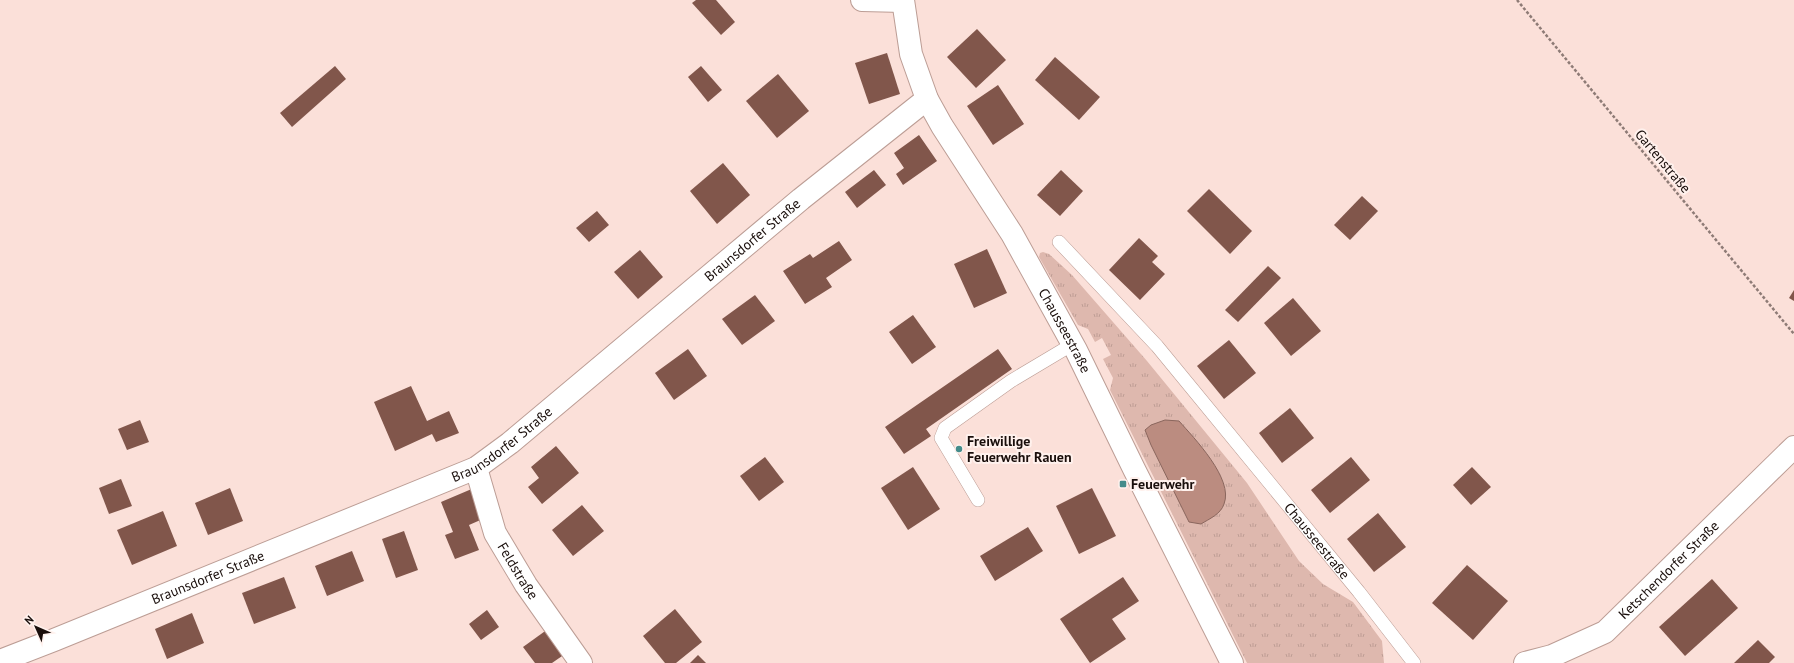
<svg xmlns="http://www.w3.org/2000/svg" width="1794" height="663" font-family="'PT Sans',sans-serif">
<defs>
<pattern id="grass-tufts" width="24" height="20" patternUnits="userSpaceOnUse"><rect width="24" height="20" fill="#deb8ae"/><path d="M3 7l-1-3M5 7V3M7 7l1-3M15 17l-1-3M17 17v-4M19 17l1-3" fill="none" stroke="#be9d94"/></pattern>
</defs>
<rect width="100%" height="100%" fill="#fbe0d9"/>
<!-- grass -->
<polygon fill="url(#grass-tufts)" points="1043,252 1049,254 1072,275 1147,361 1247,483 1299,561 1323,584 1353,602 1382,641 1384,663 1247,663 1110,390 1113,378 1103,359 1111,355 1102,338 1095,342 1088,329 1078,325 1039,257 1040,253"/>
<!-- water -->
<path fill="#bb8c80" stroke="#8a665d" d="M1165,420L1179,421C1194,438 1234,479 1224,504C1221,514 1209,519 1201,524L1189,522L1151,445L1145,430L1151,425Z"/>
<!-- building -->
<g fill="#81564b">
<polygon points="696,0 716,0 735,22 721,35 692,3"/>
<polygon points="977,29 1006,60 976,88 947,57"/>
<polygon points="887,53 900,94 869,104 855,63"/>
<polygon points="1055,57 1100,97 1079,120 1035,80"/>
<polygon points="335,66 346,79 292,127 280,113"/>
<polygon points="701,66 722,90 708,102 688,77"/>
<polygon points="778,74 809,111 777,138 746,101"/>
<polygon points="998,85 1024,124 993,145 967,106"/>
<polygon points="919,135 937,161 903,185 896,174 904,168 894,153"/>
<polygon points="723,163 750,195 717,224 690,191"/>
<polygon points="874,170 886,185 857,208 845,192"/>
<polygon points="1061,170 1083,191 1060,216 1037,195"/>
<polygon points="1209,189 1252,231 1230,254 1187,211"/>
<polygon points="1362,196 1378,211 1350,240 1334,225"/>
<polygon points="597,211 609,225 589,242 576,228"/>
<polygon points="1139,238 1158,256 1152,262 1165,274 1140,300 1109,270"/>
<polygon points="839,241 852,260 826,278 832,287 805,304 783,271 810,254 813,258"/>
<polygon points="987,249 1007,293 974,308 954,264"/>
<polygon points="640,250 663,277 638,299 614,272"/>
<polygon points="1268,266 1281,278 1238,322 1225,310"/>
<polygon points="1794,290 1794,301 1789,298"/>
<polygon points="755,295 775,321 742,345 722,319"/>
<polygon points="1293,298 1321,331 1291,356 1264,323"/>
<polygon points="913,315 936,347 912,364 889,332"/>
<polygon points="1229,340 1256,373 1224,399 1197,366"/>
<polygon points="688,349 707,376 674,400 655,373"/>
<polygon points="998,349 1012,369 926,429 931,436 904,454 885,427"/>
<polygon points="411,386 427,421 449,411 459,433 436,442 432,434 395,451 374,402"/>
<polygon points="1290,408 1314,438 1282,463 1259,433"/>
<polygon points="140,420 149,442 127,450 118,429"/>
<polygon points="556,446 579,473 542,504 528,487 539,478 531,467"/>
<polygon points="765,457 784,482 759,501 740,476"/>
<polygon points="1351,457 1370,480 1330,513 1311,490"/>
<polygon points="913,467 940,509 908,530 881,488"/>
<polygon points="1472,467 1491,487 1471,505 1453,485"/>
<polygon points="121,479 132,506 109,514 99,488"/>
<polygon points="230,488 243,521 208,535 195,503"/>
<polygon points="474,488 485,518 469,525 479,550 455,559 445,535 453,532 441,502"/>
<polygon points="1092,488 1116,536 1079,554 1056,506"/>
<polygon points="582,505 604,531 573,556 552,530"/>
<polygon points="163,511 177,546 132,565 117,530"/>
<polygon points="1378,513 1406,547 1374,572 1347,539"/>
<polygon points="1028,527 1043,551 995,581 980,556"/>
<polygon points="404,531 418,570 396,578 382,539"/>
<polygon points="352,551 364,581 327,596 315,566"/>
<polygon points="1467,565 1508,601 1473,640 1432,603"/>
<polygon points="284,577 296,608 254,624 242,593"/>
<polygon points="1123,577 1139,601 1112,619 1126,639 1090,663 1060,619"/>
<polygon points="1712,579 1738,608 1685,656 1659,627"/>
<polygon points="675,609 702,642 676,663 665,663 643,636"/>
<polygon points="487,610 499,627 481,640 469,624"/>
<polygon points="192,613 204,643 167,659 155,629"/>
<polygon points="548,629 565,654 552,663 535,663 523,647"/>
<polygon points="1758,640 1775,657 1769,663 1734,663"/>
<polygon points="698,655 706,663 690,663"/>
</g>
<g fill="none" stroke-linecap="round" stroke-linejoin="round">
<!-- lane casing -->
<g stroke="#bc9d95" stroke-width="14">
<g id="lane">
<path id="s1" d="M1059,242L1157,346L1359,592L1414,663"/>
<polyline points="978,500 941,438 945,428 1011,381 1073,344"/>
</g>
</g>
<!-- street casing -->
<g stroke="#bc9d95" stroke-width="24">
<g id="street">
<polyline points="862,0 903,1"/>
<path id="s2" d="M476,468L495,533L526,585L581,663"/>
<path id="s3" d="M0,661L54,640L476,468L510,443L801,199L927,99"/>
<path id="s4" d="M1525,663L1552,656L1605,632L1794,447"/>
</g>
</g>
<!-- secondary casing -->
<g stroke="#bc9d95" stroke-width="24">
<g id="secondary">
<path id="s5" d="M903,0L911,54L927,99L942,126L1012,234L1076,350L1134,469L1232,663"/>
</g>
</g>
<!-- path -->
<polyline stroke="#8e7b76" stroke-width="2.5" stroke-dasharray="3 2" stroke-linecap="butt" points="1517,0 1794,334"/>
<!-- lane -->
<use href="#lane" stroke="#fff" stroke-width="13"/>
<!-- street -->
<use href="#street" stroke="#fff" stroke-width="22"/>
<!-- secondary -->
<use href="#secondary" stroke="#fff" stroke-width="22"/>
</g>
<!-- markers -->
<g fill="#448c8b" stroke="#fff1ed" stroke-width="1.5">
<circle cx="959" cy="449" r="4"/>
<rect x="1119" y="480" width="8" height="8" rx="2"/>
</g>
<g text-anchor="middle" stroke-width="4" stroke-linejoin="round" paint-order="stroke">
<!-- street labels -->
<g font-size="14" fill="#190e0b" stroke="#fff1ed">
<text transform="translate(1663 161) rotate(50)" y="5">Gartenstraße</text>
<text dy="5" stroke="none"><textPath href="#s3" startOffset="872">Braunsdorfer Straße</textPath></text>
<text dy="5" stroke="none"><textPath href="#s5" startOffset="372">Chausseestraße</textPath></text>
<text dy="5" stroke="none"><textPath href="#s3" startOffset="548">Braunsdorfer Straße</textPath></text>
<text dy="5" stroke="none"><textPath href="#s1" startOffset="395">Chausseestraße</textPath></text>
<text dy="5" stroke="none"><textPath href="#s2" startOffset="112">Feldstraße</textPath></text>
<text dy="5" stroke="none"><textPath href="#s4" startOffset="175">Ketschendorfer Straße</textPath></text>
<text dy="5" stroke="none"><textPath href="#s3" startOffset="224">Braunsdorfer Straße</textPath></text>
</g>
<!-- poi labels -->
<g font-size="14" font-weight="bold" fill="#190e0b" stroke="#fff1ed" text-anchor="start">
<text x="967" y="446">Freiwillige<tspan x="967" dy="16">Feuerwehr Rauen</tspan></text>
<text x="1131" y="489">Feuerwehr</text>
</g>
</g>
<!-- north arrow -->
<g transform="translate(36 627) rotate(315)" stroke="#fff1ed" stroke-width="3" paint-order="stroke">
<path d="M0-3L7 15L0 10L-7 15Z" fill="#190e0b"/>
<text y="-6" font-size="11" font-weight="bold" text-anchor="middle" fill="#190e0b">N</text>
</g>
</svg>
